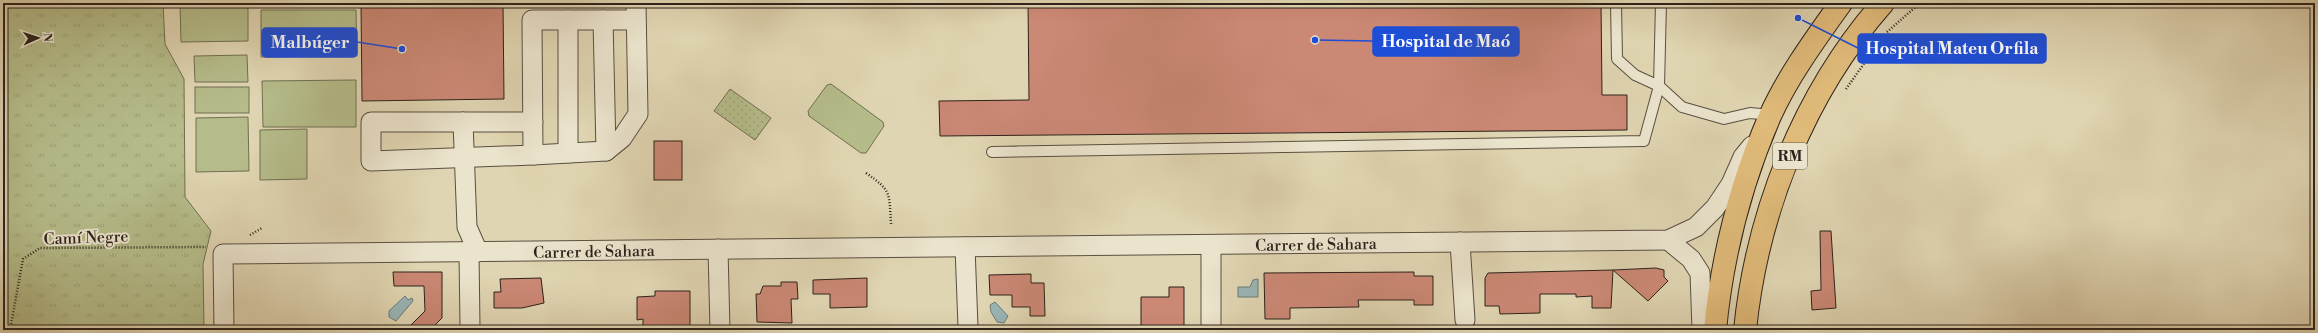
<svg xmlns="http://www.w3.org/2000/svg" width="2318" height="333" font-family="'Libre Bodoni',serif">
<defs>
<pattern id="grass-tufts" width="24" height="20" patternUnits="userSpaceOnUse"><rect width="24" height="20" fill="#b5bc8a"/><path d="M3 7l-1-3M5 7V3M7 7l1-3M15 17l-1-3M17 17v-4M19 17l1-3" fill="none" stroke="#9ca176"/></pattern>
<pattern id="park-dots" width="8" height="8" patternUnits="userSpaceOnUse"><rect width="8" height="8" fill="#b5bc8a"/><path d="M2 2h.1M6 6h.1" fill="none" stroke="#9ca176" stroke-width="1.8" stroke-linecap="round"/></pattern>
</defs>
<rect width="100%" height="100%" fill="#e0d5b2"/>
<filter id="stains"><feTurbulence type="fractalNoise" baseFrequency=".005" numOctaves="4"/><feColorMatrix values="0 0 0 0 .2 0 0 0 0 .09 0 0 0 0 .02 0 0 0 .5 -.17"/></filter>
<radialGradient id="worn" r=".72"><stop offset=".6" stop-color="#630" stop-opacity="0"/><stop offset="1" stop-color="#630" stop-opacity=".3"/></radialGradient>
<!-- grass -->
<polygon fill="url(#grass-tufts)" stroke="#706f52" points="3,3 163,3 165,44 184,79 185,197 211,231 203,264 204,330 3,330"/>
<!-- park -->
<polygon fill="url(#park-dots)" stroke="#706f52" points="730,89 771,118 755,140 714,111"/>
<!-- pitch -->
<g fill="#b5bc8a" stroke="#706f52">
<polygon points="180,3 248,3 248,41 181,42"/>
<polygon points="261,10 356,10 357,56 261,57"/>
<polygon points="247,55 248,82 195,82 194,56"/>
<polygon points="356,80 356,127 263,127 262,81"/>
<polygon points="831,84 883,122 884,126 866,153 861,153 809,116 808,111 827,85"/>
<rect x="195" y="87" width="54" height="26"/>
<polygon points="248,117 249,171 196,172 196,118"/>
<polygon points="307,129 307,179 260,180 260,130"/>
</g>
<!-- water -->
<g fill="#99b6b7" stroke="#6d7b79">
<polygon points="1258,279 1258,297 1238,297 1238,287 1250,287 1253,280"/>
<polygon points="405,296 408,300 412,298 413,301 396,321 389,317 389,311"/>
<polygon points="995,302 1008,316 1004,323 997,322 991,312 990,305"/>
</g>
<!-- building -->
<g fill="#cb8875" stroke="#2c221b">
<polygon points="361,3 503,4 504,99 362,101"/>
<polygon points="1028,3 1601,3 1602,95 1627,95 1627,130 940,136 939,101 1029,100"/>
<rect x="654" y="141" width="28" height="39"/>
<polygon points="1820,231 1831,231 1836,308 1812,310 1811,291 1821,290"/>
<polygon points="1656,268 1664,270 1664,277 1668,281 1648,301 1613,270"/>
<polygon points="1613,270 1611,308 1592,308 1592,296 1576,297 1576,294 1540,294 1540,313 1500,314 1499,306 1485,306 1485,278 1488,273"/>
<polygon points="393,272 442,272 442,318 430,330 406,330 425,311 424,286 394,286"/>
<polygon points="1414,272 1414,276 1433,276 1433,305 1414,305 1414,300 1358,300 1359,307 1290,308 1290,319 1265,319 1264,273"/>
<polygon points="1031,274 1031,283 1044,283 1045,316 1030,316 1030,307 1012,307 1012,295 990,295 989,275"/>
<polygon points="541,278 544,303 522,308 494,308 494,292 501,292 500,279"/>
<polygon points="867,278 867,307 830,308 830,294 813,294 813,280"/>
<polygon points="781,282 797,282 798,299 791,299 792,323 757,322 756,294 760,294 763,286 781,286"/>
<polygon points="1169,287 1184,287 1184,326 1141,326 1141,297 1169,297"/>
<polygon points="655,291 690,291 690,330 643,329 643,319 637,320 637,297 655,296"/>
</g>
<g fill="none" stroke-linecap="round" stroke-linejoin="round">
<!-- lane casing -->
<g stroke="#594f41" stroke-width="12">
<g id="lane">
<polyline points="1661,3 1659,86 1682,107 1724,119 1750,113 1771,115"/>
<polyline points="992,152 1644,141 1659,86 1635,75 1617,59 1616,3"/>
</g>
</g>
<!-- street casing -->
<g stroke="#594f41" stroke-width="21">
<g id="street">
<polyline points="636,3 638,114 622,138 606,151 533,155 532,20 636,20"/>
<polyline points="603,20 606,151"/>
<polyline points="463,122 467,227 478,252"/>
<polyline points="533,122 371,122 371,161 533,155"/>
<polyline points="568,153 568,20"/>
<polyline points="1668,240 1691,259 1700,273 1702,330"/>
<polyline points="1460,242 1465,320"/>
<polyline points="1211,245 1211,330"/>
<polyline points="965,247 968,327"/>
<polyline points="718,249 720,330"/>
<polyline points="469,252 470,327"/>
<polyline points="224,330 223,254 1668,240 1696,227 1715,208 1731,184 1743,157 1752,146"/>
</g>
</g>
<!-- primary casing -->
<g stroke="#2c221b" stroke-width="24">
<g id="primary">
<path d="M1715,330C1722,257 1741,183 1770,116C1788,76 1816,38 1841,3"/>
<path d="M1745,330C1757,212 1804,93 1883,3"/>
</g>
</g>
<!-- path -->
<g stroke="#2c221b" stroke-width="2.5" stroke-dasharray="1 2" stroke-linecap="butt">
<polyline points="1887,32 1920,3"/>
<polyline points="1846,89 1880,41"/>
<path d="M866,173C892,191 889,193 891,224"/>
<polyline points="250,235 262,228"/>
<polyline points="10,330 23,259 40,248 206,247"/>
</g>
<!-- lane -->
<use href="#lane" stroke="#ebe4cd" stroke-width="10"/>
<!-- street -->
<use href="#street" stroke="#ebe4cd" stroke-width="19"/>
<!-- primary -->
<use href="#primary" stroke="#e0ba79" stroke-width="22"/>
</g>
<g text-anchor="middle" stroke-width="4" stroke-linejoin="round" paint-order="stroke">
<!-- shield labels -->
<rect fill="#ebe4cd" stroke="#655c50" stroke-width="1" x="1773" y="143" width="34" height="26" rx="3"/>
<g font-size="15" font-weight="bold" fill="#2c221b">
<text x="1790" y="161">RM</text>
</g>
<!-- street labels -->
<g font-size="16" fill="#2c221b" stroke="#ebe4cd">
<text transform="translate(86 237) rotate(-2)" y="6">Camí Negre</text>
<text transform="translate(1316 244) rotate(-1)" y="6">Carrer de Sahara</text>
<text transform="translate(594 251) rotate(-1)" y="6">Carrer de Sahara</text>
</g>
</g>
<!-- callouts -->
<path fill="none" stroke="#1d4ed8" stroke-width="1.5" d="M1315 40L1373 41M402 49L357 42M1798 18L1858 48"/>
<g fill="#1d4ed8" stroke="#ebe4cd" stroke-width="1.5">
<circle cx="1315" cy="40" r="4"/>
<circle cx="402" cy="49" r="4"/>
<circle cx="1798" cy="18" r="4"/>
</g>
<g fill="#1d4ed8" stroke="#1d4ed8" stroke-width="1.5">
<rect x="1373" y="27" width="146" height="29" rx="4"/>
<rect x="262" y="28" width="95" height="29" rx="4"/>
<rect x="1858" y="34" width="188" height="29" rx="4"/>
</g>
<g font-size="17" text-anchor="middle" font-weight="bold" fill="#fff">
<text x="1446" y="47">Hospital de Maó</text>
<text x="310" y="48">Malbúger</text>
<text x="1952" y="54">Hospital Mateu Orfila</text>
</g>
<!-- margin -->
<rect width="2318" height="333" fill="none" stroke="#e0d5b2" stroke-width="16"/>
<rect x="4" y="4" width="2310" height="325" fill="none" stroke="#2c221b" stroke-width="2"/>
<rect x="8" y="8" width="2302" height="317" fill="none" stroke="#2c221b"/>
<!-- north arrow -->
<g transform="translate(38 38) rotate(87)" stroke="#ebe4cd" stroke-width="3" paint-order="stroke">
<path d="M0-3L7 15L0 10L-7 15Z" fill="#2c221b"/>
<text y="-6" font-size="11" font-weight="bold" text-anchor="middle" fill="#2c221b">N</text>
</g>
<rect width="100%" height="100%" filter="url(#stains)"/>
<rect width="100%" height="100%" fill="url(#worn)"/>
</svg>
